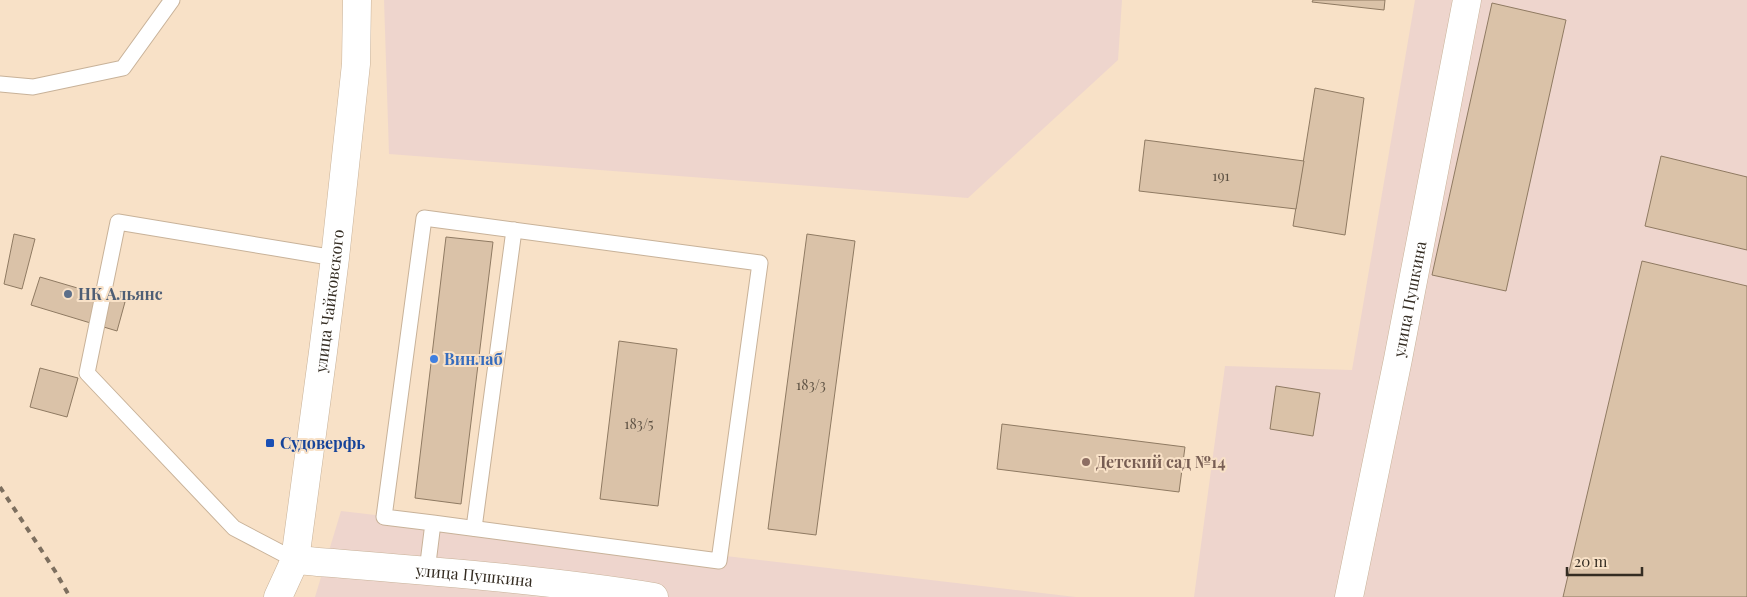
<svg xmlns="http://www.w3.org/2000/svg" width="1747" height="597" font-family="'Playfair Display',serif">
<rect width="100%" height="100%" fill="#f8e1c7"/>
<!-- industrial -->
<g fill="#eed5cd">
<polygon points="384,0 1122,0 1118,60 968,198 389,154"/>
<polygon points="1415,0 1747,0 1747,597 1194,597 1225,366 1352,370"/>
<polygon points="341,511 1076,597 315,597"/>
</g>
<!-- building -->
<g fill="#dac2a8" stroke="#8f7a62">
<polygon points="1313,0 1385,0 1384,10 1312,2"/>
<polygon points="1492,3 1566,20 1506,291 1432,275"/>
<polygon points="1315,88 1364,98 1345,235 1293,226"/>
<polygon points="1145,140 1304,161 1296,209 1139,191"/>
<polygon points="1661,156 1747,177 1747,250 1645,226"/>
<polygon points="14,234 35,239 22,289 4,284"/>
<polygon points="807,234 855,241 816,535 768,529"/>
<polygon points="446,237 493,242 461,504 415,498"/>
<polygon points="1642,261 1747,286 1747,597 1563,597"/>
<polygon points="40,277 125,302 117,331 31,305"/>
<polygon points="619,341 677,349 658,506 600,499"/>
<polygon points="40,368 78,378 67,417 30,407"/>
<polygon points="1276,386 1320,393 1313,436 1270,429"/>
<polygon points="1002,424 1185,447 1179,492 997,469"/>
</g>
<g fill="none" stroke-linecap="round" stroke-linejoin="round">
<!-- lane casing -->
<g stroke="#c8b299" stroke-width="17">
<g id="lane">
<polyline points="0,84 33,87 123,68 172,0"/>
<polyline points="474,528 514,230"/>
<polyline points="295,560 234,528 87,373 118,222 335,258"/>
<polyline points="427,571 433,523 719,561 760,263 424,218 384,517 433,523"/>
</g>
</g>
<!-- street casing -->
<g stroke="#c8b299" stroke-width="29">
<g id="street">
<path id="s1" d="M295,560C415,570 535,578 654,597"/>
<path id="s2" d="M1349,597L1398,359L1467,0"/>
</g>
</g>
<!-- secondary casing -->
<g stroke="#c8b299" stroke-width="29">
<g id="secondary">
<path id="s3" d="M278,597L295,560L323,352L335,258L356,64L357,0"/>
</g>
</g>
<!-- lane -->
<use href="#lane" stroke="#fff" stroke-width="15"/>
<!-- street -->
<use href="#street" stroke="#fff" stroke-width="28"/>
<!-- secondary -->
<use href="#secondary" stroke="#fff" stroke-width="28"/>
<!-- rail -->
<polyline stroke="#7d6f5f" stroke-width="4" stroke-dasharray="6 6" stroke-linecap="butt" points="0,487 55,571 70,597"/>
</g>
<!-- markers -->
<circle fill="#5c6f8a" stroke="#f8e1c7" stroke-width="2" cx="68" cy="294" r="5"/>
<circle fill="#3f7fe0" stroke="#f8e1c7" stroke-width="2" cx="434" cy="359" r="5"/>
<rect fill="#1a4fb4" stroke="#f8e1c7" stroke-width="2" x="265" y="438" width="10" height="10" rx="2.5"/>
<circle fill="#8d6e63" stroke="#f8e1c7" stroke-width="2" cx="1086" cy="462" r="5"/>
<g text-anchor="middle" stroke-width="4" stroke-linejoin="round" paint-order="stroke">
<!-- number labels -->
<g font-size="14" fill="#5e5244">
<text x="1221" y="181">191</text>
<text x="811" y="390">183/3</text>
<text x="639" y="429">183/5</text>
</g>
<!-- service labels -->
<g font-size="16" font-weight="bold" fill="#4e5e75" stroke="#f8e1c7" text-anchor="start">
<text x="78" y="300">НК Альянс</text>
</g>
<!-- street labels -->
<g font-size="16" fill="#342c22" stroke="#f8e1c7">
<text dy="6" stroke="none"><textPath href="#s2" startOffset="304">улица Пушкина</textPath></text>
<text dy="6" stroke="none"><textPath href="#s3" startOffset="302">улица Чайковского</textPath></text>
<text dy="6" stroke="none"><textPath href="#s1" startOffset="180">улица Пушкина</textPath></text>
</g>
<!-- shop labels -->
<g font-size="16" font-weight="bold" fill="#366cbe" stroke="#f8e1c7" text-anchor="start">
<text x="444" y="365">Винлаб</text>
</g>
<!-- transit labels -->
<g font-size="16" font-weight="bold" fill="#164399" stroke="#f8e1c7" text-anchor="start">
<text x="280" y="449">Судоверфь</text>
</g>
<!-- education labels -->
<g font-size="16" font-weight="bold" fill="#785e54" stroke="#f8e1c7" text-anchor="start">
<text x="1096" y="468">Детский сад №14</text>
</g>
</g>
<!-- scale -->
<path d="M1567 567v8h75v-8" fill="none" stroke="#342c22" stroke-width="2.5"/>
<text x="1574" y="567" font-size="15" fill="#342c22" stroke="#f8e1c7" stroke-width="4" paint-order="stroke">20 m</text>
</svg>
